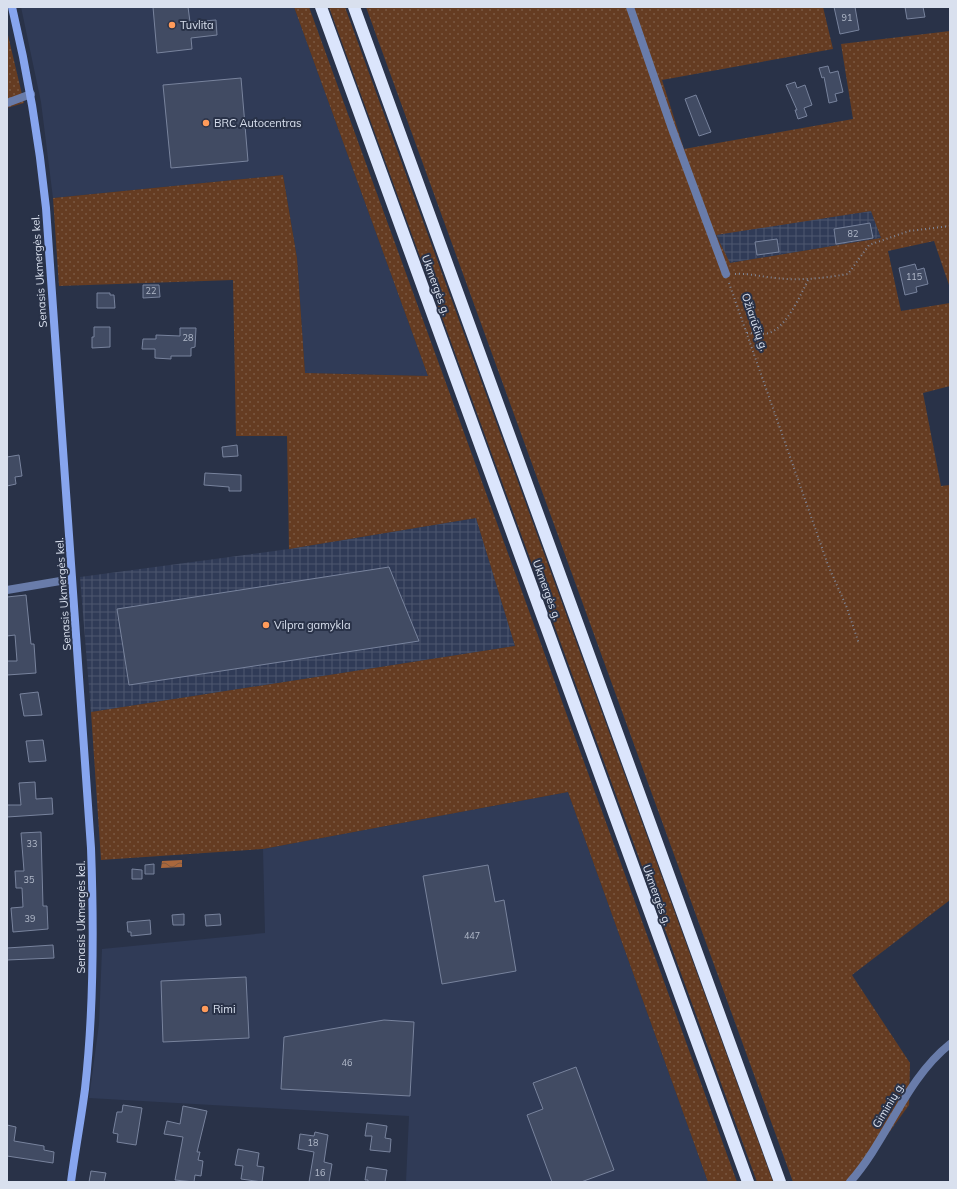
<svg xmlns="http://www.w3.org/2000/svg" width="957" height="1189" font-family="Mulish,sans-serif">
<defs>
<pattern id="industrial-grid" width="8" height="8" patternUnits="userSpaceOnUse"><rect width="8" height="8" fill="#303b57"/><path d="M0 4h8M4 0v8" fill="none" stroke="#4d576f"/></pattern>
<pattern id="grass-dots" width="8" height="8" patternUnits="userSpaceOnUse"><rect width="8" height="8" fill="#653c22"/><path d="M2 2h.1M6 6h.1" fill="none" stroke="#7a5842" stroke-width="1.8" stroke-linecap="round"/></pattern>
<pattern id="water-waves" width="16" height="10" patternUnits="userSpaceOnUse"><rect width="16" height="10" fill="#a9673c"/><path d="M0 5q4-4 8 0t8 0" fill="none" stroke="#7f5940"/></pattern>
</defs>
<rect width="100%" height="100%" fill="#293248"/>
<!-- built -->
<g fill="#303b57">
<polygon points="21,7 294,7 428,376 305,373 297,258 283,175 53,198 41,102"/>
<polygon points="568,792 708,1182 406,1182 409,1116 89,1098 99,1024 102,949 265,933 263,849"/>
</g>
<!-- industrial -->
<g fill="url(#industrial-grid)">
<polygon points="871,211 881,238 729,263 716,234"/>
<polygon points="476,518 515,646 91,712 80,577 289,549"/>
</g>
<!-- grass -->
<g fill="url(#grass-dots)" fill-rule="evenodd">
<polygon points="294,7 309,7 737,1182 708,1182 568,792 263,849 101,860 91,712 515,646 476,518 289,549 287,436 236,436 233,280 59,286 53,198 283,175 297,258 305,373 428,376"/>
<polygon points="329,7 345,7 773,1182 757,1182"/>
<path d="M366,7H823L833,49L662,80L684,149L853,119L841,44L950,31V288L934,241L888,251L901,311L950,303V386L923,393L941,486L950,485V900L852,975L910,1063L909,1105L853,1182H793ZM871,211L881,238L730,263L716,235Z"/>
<polygon points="7,31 24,103 7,108"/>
</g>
<!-- water -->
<polygon fill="url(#water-waves)" points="182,860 182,867 161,868 162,861"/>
<!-- building -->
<g fill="#414b63" stroke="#78839d">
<polygon points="153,7 188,7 190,22 216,20 217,35 191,38 192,49 157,53"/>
<polygon points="834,7 855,7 859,30 840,34"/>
<polygon points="905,7 923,7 925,17 907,19"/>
<polygon points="828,66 830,73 838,71 843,92 835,94 837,101 829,103 824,77 822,78 819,68"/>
<polygon points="241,78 248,161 171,168 163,85"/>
<polygon points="795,82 797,88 805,85 812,105 804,108 807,116 798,119 795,110 797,110 786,85"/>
<polygon points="696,95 711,132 699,136 685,99"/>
<polygon points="870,223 873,238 836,244 834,229"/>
<polygon points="777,239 779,252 757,255 755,242"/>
<polygon points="915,264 917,270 924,268 928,284 916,287 917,292 905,295 899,268"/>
<polygon points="143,285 159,285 160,297 143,298"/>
<polygon points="97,293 110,293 110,295 114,295 115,308 97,308"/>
<polygon points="94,327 110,327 110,347 92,348 92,337 94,337"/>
<polygon points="180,328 196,328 195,347 191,348 191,356 171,356 171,359 155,358 155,349 142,349 143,339 156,339 156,335 180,336"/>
<polygon points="237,445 238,456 223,457 222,447"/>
<polygon points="19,455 22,476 15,477 16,484 7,486 7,457"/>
<polygon points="205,473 241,475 241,491 229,491 229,487 204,485"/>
<polygon points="389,567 419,641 129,685 117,609"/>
<polygon points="26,595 31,644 34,644 36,673 7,675 7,661 17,661 15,635 7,636 7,597"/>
<polygon points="38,692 42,715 24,716 20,694"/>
<polygon points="43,740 46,761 29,762 26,741"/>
<polygon points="35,782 36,799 52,798 53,814 7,817 7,805 21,805 19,783"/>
<polygon points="41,832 43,906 47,906 48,929 13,932 11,908 23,907 22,888 16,888 15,871 24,871 21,833"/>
<polygon points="154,864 154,874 145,874 145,865"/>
<polygon points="488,865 495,902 504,900 516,971 442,984 423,876"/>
<polygon points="132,869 142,870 142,879 132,879"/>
<polygon points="184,914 184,925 173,925 172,915"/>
<polygon points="220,914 221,925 206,926 205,915"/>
<polygon points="150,920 151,934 131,936 131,932 128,932 127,922"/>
<polygon points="53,945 54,958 7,960 7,948"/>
<polygon points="246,977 249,1038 163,1042 161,981"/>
<polygon points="384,1020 414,1022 410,1096 281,1089 284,1037"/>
<polygon points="576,1067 614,1170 581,1182 552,1182 527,1115 543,1109 533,1083"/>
<polygon points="123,1105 142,1108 136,1145 117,1142 118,1134 113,1133 117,1112 122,1112"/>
<polygon points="183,1106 207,1111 197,1152 200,1152 198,1160 203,1161 201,1176 195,1175 194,1182 175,1180 183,1137 164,1134 167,1121 180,1124"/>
<polygon points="367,1123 387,1126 385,1138 391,1139 390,1152 370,1150 372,1136 365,1136"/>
<polygon points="7,1125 16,1127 14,1141 44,1146 44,1150 54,1152 53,1163 7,1156"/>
<polygon points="315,1132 328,1135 324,1162 332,1164 329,1182 309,1182 314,1152 298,1149 300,1134 314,1136"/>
<polygon points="238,1149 259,1153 257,1166 264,1167 262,1182 241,1179 243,1166 235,1165"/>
<polygon points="367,1167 387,1170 385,1182 368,1182 368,1180 365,1180"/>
<polygon points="91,1171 106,1173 104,1182 89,1182"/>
</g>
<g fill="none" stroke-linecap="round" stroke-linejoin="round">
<!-- path -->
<g stroke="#7f8799" stroke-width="2" stroke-dasharray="1 3" stroke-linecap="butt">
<path d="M735,274C749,273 762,277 776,278C800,281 824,278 848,274L869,245L909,231L950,226"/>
<polyline points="729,283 828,565 847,608 859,644"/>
<path d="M747,333C753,333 763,335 769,333C787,327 801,294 809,278"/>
</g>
<!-- street -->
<g stroke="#697caa" stroke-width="8">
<polyline points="630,7 671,126 726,274"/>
<polyline points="7,103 31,94"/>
<polyline points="7,590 72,579"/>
<path d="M850,1182C888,1139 905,1080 950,1044"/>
</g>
<!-- secondary -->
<path stroke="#87a5ee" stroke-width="8" d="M12,7C28,74 39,140 46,208L91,848C94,928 94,1009 85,1089C81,1120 75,1151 71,1182"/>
<!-- highway -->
<g stroke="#dbe5fc" stroke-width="12">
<polyline points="321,7 748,1182"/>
<polyline points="354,7 780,1182"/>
</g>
</g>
<!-- markers -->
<g fill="#ff9b5a" stroke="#293248" stroke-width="1.5">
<circle cx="172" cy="25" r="4"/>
<circle cx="206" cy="123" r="4"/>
<circle cx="266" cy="625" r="4"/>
<circle cx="205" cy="1009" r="4"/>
</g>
<g text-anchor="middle" stroke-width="4" stroke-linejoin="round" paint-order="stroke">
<!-- number labels -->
<g font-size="9" fill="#b3bbcb">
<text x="847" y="21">91</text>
<text x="853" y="237">82</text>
<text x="914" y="280">115</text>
<text x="151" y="294">22</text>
<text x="188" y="341">28</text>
<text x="32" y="847">33</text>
<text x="29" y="883">35</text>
<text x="30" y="922">39</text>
<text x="472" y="939">447</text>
<text x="347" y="1066">46</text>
<text x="313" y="1146">18</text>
<text x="320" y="1176">16</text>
</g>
<!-- poi labels -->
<g font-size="11" fill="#d9e0ee" stroke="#293248" text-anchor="start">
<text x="180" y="29">Tuvlita</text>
<text x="214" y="127">BRC Autocentras</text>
<text x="274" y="629">Vilpra gamykla</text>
<text x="213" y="1013">Rimi</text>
</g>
<!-- street labels -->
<g font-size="11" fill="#d9e0ee" stroke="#293248">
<text transform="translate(39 271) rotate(-94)" y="4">Senasis Ukmergės kel.</text>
<text transform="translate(436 285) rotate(70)" y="4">Ukmergės g.</text>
<text transform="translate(755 322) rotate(71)" y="4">Ožiarūčių g.</text>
<text transform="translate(547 590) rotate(70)" y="4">Ukmergės g.</text>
<text transform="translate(63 594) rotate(-94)" y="4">Senasis Ukmergės kel.</text>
<text transform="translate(657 895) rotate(70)" y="4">Ukmergės g.</text>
<text transform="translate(81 917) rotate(-90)" y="4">Senasis Ukmergės kel.</text>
<text transform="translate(888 1105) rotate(-59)" y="4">Giminių g.</text>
</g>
</g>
<!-- border -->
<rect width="957" height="1189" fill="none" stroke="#d9e0ee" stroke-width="16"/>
</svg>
